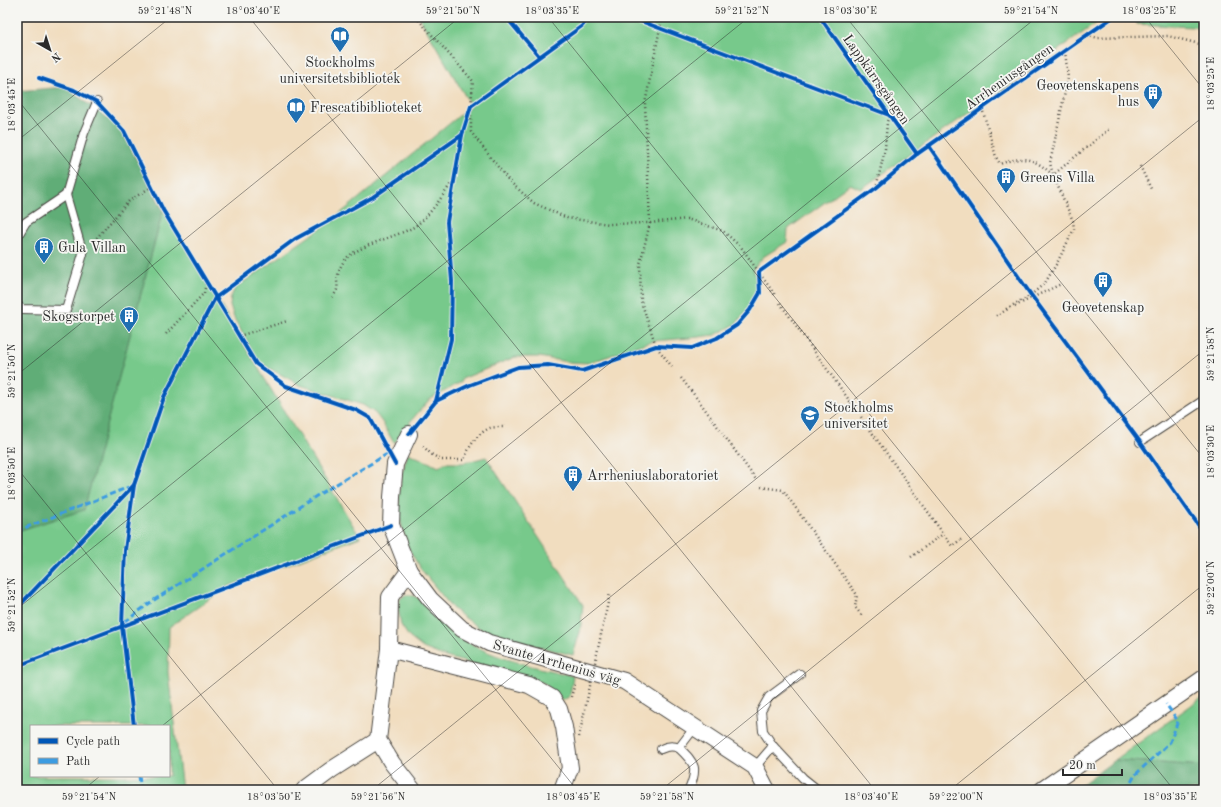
<svg xmlns="http://www.w3.org/2000/svg" width="1221" height="807" font-family="'Old Standard TT',serif">
<rect width="100%" height="100%" fill="#f6f6f2"/>
<filter id="ink" filterUnits="userSpaceOnUse"><feTurbulence type="fractalNoise" baseFrequency=".025" numOctaves="2"/><feDisplacementMap in="SourceGraphic" scale="8" xChannelSelector="R" yChannelSelector="G"/><feConvolveMatrix kernelMatrix="1 2 1 2 8 2 1 2 1" color-interpolation-filters="sRGB"/></filter>
<filter id="wash" filterUnits="userSpaceOnUse"><feTurbulence type="fractalNoise" baseFrequency=".012" numOctaves="4" result="noise"/><feDisplacementMap in="SourceGraphic" scale="16" xChannelSelector="R" yChannelSelector="G"/><feGaussianBlur stdDeviation="0.9" result="paint"/><feColorMatrix in="noise" values="0 0 0 0 0 0 0 0 0 0 0 0 0 0 0 0 0 1.4 0 .05"/><feComposite in="paint" operator="in"/></filter>
<g filter="url(#wash)">
<rect width="100%" height="100%" fill="#f1ddbf"/>
<!-- green -->
<g fill="#77c98b" stroke="#517a5b" fill-rule="evenodd">
<polygon points="419,17 1105,17 861,189 850,184 788,229 787,242 763,257 753,269 758,287 749,308 736,324 715,335 690,338 652,341 589,363 568,362 539,357 515,357 462,379 461,382 429,400 409,423 411,424 394,443 382,422 375,413 363,405 300,385 258,362 234,318 230,306 231,297 235,288 330,222 471,106"/>
<polygon points="1136,17 1204,17 1204,30 1194,27 1137,24"/>
<path d="M163,210L360,537L227,587L169,627L168,672L182,790H17V531L84,509ZM31,726H169V776H31Z"/>
<polygon points="408,453 439,467 444,463 463,463 486,457 583,605 580,632 573,655 489,635 453,609 420,568 407,546 400,519 399,494 402,473"/>
<path d="M405,595C423,594 431,612 443,623C450,629 457,636 465,640C495,660 538,667 573,676L570,696L562,701L544,683L446,657L423,648L409,637L401,625L398,607L400,599Z"/>
<polygon points="1204,696 1204,766 1115,760"/>
</g>
<!-- forest -->
<g fill="#61ad77" stroke="#466c51">
<polygon points="65,87 120,127 163,210 84,510 17,531 17,91"/>
<polygon points="1115,760 1204,766 1204,790 1074,790"/>
</g>
</g>
<g filter="url(#ink)">
<g fill="none" stroke-linecap="round" stroke-linejoin="round">
<!-- service casing -->
<g stroke="#494641" stroke-width="10">
<g id="service">
<polyline points="17,237 26,222 66,195"/>
<polyline points="17,305 22,309 66,310 83,254 66,195 84,133 97,102"/>
<polyline points="1140,442 1204,400"/>
<polyline points="800,674 769,697 761,711 763,731 773,746 803,778 818,790"/>
<path d="M661,749C667,746 672,745 679,748"/>
<polyline points="755,767 773,746"/>
<path d="M689,790C698,768 696,764 679,748L695,727"/>
</g>
</g>
<!-- minor casing -->
<g stroke="#494641" stroke-width="18">
<g id="minor">
<polyline points="409,434 395,464 392,497 391,525 409,571 430,599 462,629 489,643 624,681 755,767 767,790"/>
<polyline points="409,571 390,597 389,649 378,740 392,763 413,790"/>
<polyline points="389,649 529,685 552,698 559,709 564,727 570,768 562,790"/>
<polyline points="304,790 331,770 378,740"/>
<polyline points="1042,790 1204,678"/>
</g>
</g>
<!-- path -->
<g stroke="#494641" stroke-width="2.5" stroke-dasharray="1 3" stroke-linecap="butt">
<polyline points="416,17 473,81 471,106 471,132 509,181 534,203 567,218 609,224 650,223 687,219 723,231 741,247 775,295"/>
<polyline points="663,17 660,28 645,104 650,223 640,264 641,301 656,346 673,368"/>
<polyline points="1087,35 1098,38 1168,36 1204,45"/>
<path d="M982,108L996,157L1000,164C1024,155 1034,158 1053,175L1109,129"/>
<polyline points="1140,166 1152,191"/>
<polyline points="876,188 885,149 887,122 889,115"/>
<polyline points="94,241 129,201 151,187"/>
<path d="M332,297C334,295 337,291 337,289C338,286 337,283 337,280C338,273 341,264 345,260C356,246 395,237 412,228C428,219 444,194 454,179"/>
<polyline points="780,303 856,410"/>
<polyline points="1015,306 1061,284"/>
<polyline points="1006,309 1031,295 1045,283 1057,263 1074,229 1073,221 1053,175 1050,163 1068,78 1065,51"/>
<polyline points="996,316 1008,309"/>
<polyline points="166,334 204,293 206,283"/>
<polyline points="239,336 287,321"/>
<polyline points="681,378 699,401 757,481"/>
<polyline points="861,417 952,546 963,538"/>
<path d="M423,446L431,454L441,460H464C469,447 476,434 490,428C494,427 501,427 506,427"/>
<polyline points="761,487 783,490 857,595 855,607 863,617"/>
<polyline points="911,557 943,534"/>
<polyline points="571,697 575,684"/>
</g>
<!-- service -->
<use href="#service" stroke="#fff" stroke-width="8"/>
<!-- minor -->
<use href="#minor" stroke="#fff" stroke-width="16"/>
<!-- path-bridge -->
<polyline stroke="#494641" stroke-width="2.5" stroke-dasharray="1 3" stroke-linecap="butt" points="579,737 610,593"/>
<!-- quiet -->
<g stroke="#3d9ce1" stroke-width="3" stroke-dasharray="6 3" stroke-linecap="butt">
<polyline points="17,531 129,487"/>
<polyline points="125,622 151,602 318,495 389,453"/>
<polyline points="139,776 141,790"/>
<polyline points="1127,790 1135,775 1170,742 1178,721 1166,704"/>
</g>
<!-- cycleway casing -->
<g stroke="#f6f6f2" stroke-width="6">
<g id="cycleway">
<polyline points="506,17 539,56"/>
<polyline points="630,17 889,115"/>
<polyline points="820,17 917,154"/>
<polyline points="39,78 74,90 97,102 124,131 163,210 256,364 286,386 356,410 370,418 395,464"/>
<polyline points="929,146 1031,295 1140,442 1204,533"/>
<polyline points="436,401 451,339 452,281 447,222 462,135"/>
<polyline points="409,434 436,401 470,385 518,367 548,365 582,371 656,346 692,348 717,338 737,325 750,310 760,293 759,272 876,188 917,154 1113,17"/>
<polyline points="17,608 134,485"/>
<polyline points="17,666 391,525"/>
<polyline points="134,726 122,626 125,550 134,485 164,397 215,298 295,239 373,197 462,135 471,106 582,26 589,17"/>
</g>
</g>
<!-- cycleway -->
<use href="#cycleway" stroke="#0057b8" stroke-width="4"/>
</g>
</g>
<!-- ticks -->
<path fill="none" stroke="#2b2b2b" stroke-width="1" stroke-opacity="0.45" d="M249,17L875,790M548,17L1174,790M846,17L1204,459M1145,17L1204,90M17,99L577,790M17,141L171,17M17,375L460,17M17,468L278,790M17,609L749,17M162,726L1037,17M83,790L100,776M372,790L1204,116M661,790L1204,350M950,790L1204,584"/>
<!-- icons -->
<defs>
<g id="library-pin" transform="scale(1)"><path d="M0 17L-7.5 6A9.5 9.5 0 1 1 7.5 6Z" fill="#1f6fb2" stroke="#f6f6f2"/><path d="M-6-4Q-3-5.5-.7-3.5V5Q-3 3-6 4ZM6-4Q3-5.5 .7-3.5V5Q3 3 6 4Z" fill="#fff"/></g>
<g id="building-pin" transform="scale(1)"><path d="M0 17L-7.5 6A9.5 9.5 0 1 1 7.5 6Z" fill="#1f6fb2" stroke="#f6f6f2"/><path d="M-4-6H4V6H1V3H-1V6H-4ZM-2.5-4.3h1.7v1.8h-1.7ZM.8-4.3h1.7v1.8H.8ZM-2.5-1h1.7V.8h-1.7ZM.8-1h1.7V.8H.8Z" fill="#fff"/></g>
<g id="university-pin" transform="scale(1)"><path d="M0 17L-7.5 6A9.5 9.5 0 1 1 7.5 6Z" fill="#1f6fb2" stroke="#f6f6f2"/><path d="M0-5L7-2L0 1L-7-2ZM-4 1L0 2.5L4 1V4Q0 6-4 4Z" fill="#fff"/></g>
</defs>
<g fill-rule="evenodd">
<use href="#library-pin" x="340" y="36"/>
<use href="#building-pin" x="1153" y="93"/>
<use href="#library-pin" x="296" y="107"/>
<use href="#building-pin" x="1006" y="177"/>
<use href="#building-pin" x="44" y="247"/>
<use href="#building-pin" x="1103" y="281"/>
<use href="#building-pin" x="129" y="316"/>
<use href="#university-pin" x="810" y="415"/>
<use href="#building-pin" x="573" y="475"/>
</g>
<g text-anchor="middle" stroke-width="3.5" stroke-linejoin="round" paint-order="stroke">
<!-- poi labels -->
<g font-size="14" fill="#2b2b2b" stroke="#f6f6f2" text-anchor="start">
<text x="340" y="67" text-anchor="middle">Stockholms<tspan x="340" dy="16">universitetsbibliotek</tspan></text>
<text x="1139" y="90" text-anchor="end">Geovetenskapens<tspan x="1139" dy="16">hus</tspan></text>
<text x="310" y="112">Frescatibiblioteket</text>
<text x="1020" y="182">Greens Villa</text>
<text x="58" y="252">Gula Villan</text>
<text x="1103" y="312" text-anchor="middle">Geovetenskap</text>
<text x="115" y="321" text-anchor="end">Skogstorpet</text>
<text x="824" y="412">Stockholms<tspan x="824" dy="16">universitet</tspan></text>
<text x="587" y="480">Arrheniuslaboratoriet</text>
</g>
<!-- street labels -->
<g font-size="14" fill="#2b2b2b" stroke="#f6f6f2">
<text transform="translate(1009 76) rotate(-35)" y="5">Arrheniusgången</text>
<text transform="translate(877 79) rotate(55)" y="5">Lappkärrsgången</text>
<text transform="translate(557 662) rotate(16)" y="5">Svante Arrhenius väg</text>
</g>
</g>
<!-- margin -->
<rect width="1221" height="807" fill="none" stroke="#f6f6f2" stroke-width="44"/>
<!-- legend -->
<rect x="30" y="725" width="140" height="52" fill="#f6f6f2" stroke="#a5a5a2"/>
<rect x="38" y="738" width="20" height="6" fill="#0057b8" stroke="#a5a5a2"/>
<text x="66" y="745" font-size="12" fill="#2b2b2b">Cycle path</text>
<rect x="38" y="758" width="20" height="6" fill="#3d9ce1" stroke="#a5a5a2"/>
<text x="66" y="765" font-size="12" fill="#2b2b2b">Path</text>
<!-- north arrow -->
<g transform="translate(50 50) rotate(141)" stroke="#f6f6f2" stroke-width="3" paint-order="stroke">
<path d="M0-3L7 15L0 10L-7 15Z" fill="#2b2b2b"/>
<text y="-6" font-size="11" font-weight="bold" text-anchor="middle" fill="#2b2b2b">N</text>
</g>
<!-- scale -->
<path d="M1063 769v6h59v-6" fill="none" stroke="#2b2b2b" stroke-width="2"/>
<text x="1069" y="769" font-size="12" fill="#2b2b2b" stroke="#f6f6f2" stroke-width="3" paint-order="stroke">20 m</text>
<rect x="22" y="22" width="1177" height="763" fill="none" stroke="#2b2b2b" stroke-width="1.5"/>
<g font-size="10" text-anchor="middle" fill="#2b2b2b">
<text x="165" y="14">59°21'48"N</text>
<text x="253" y="14">18°03'40"E</text>
<text x="453" y="14">59°21'50"N</text>
<text x="552" y="14">18°03'35"E</text>
<text x="742" y="14">59°21'52"N</text>
<text x="850" y="14">18°03'30"E</text>
<text x="1031" y="14">59°21'54"N</text>
<text x="1149" y="14">18°03'25"E</text>
<text transform="translate(1210 84) rotate(-90)" y="4">18°03'25"E</text>
<text transform="translate(11 105) rotate(-90)" y="4">18°03'45"E</text>
<text transform="translate(1210 354) rotate(-90)" y="4">59°21'58"N</text>
<text transform="translate(11 371) rotate(-90)" y="4">59°21'50"N</text>
<text transform="translate(1210 452) rotate(-90)" y="4">18°03'30"E</text>
<text transform="translate(11 474) rotate(-90)" y="4">18°03'50"E</text>
<text transform="translate(1210 588) rotate(-90)" y="4">59°22'00"N</text>
<text transform="translate(11 605) rotate(-90)" y="4">59°21'52"N</text>
<text x="89" y="800">59°21'54"N</text>
<text x="274" y="800">18°03'50"E</text>
<text x="378" y="800">59°21'56"N</text>
<text x="573" y="800">18°03'45"E</text>
<text x="667" y="800">59°21'58"N</text>
<text x="871" y="800">18°03'40"E</text>
<text x="956" y="800">59°22'00"N</text>
<text x="1170" y="800">18°03'35"E</text>
</g>
</svg>
